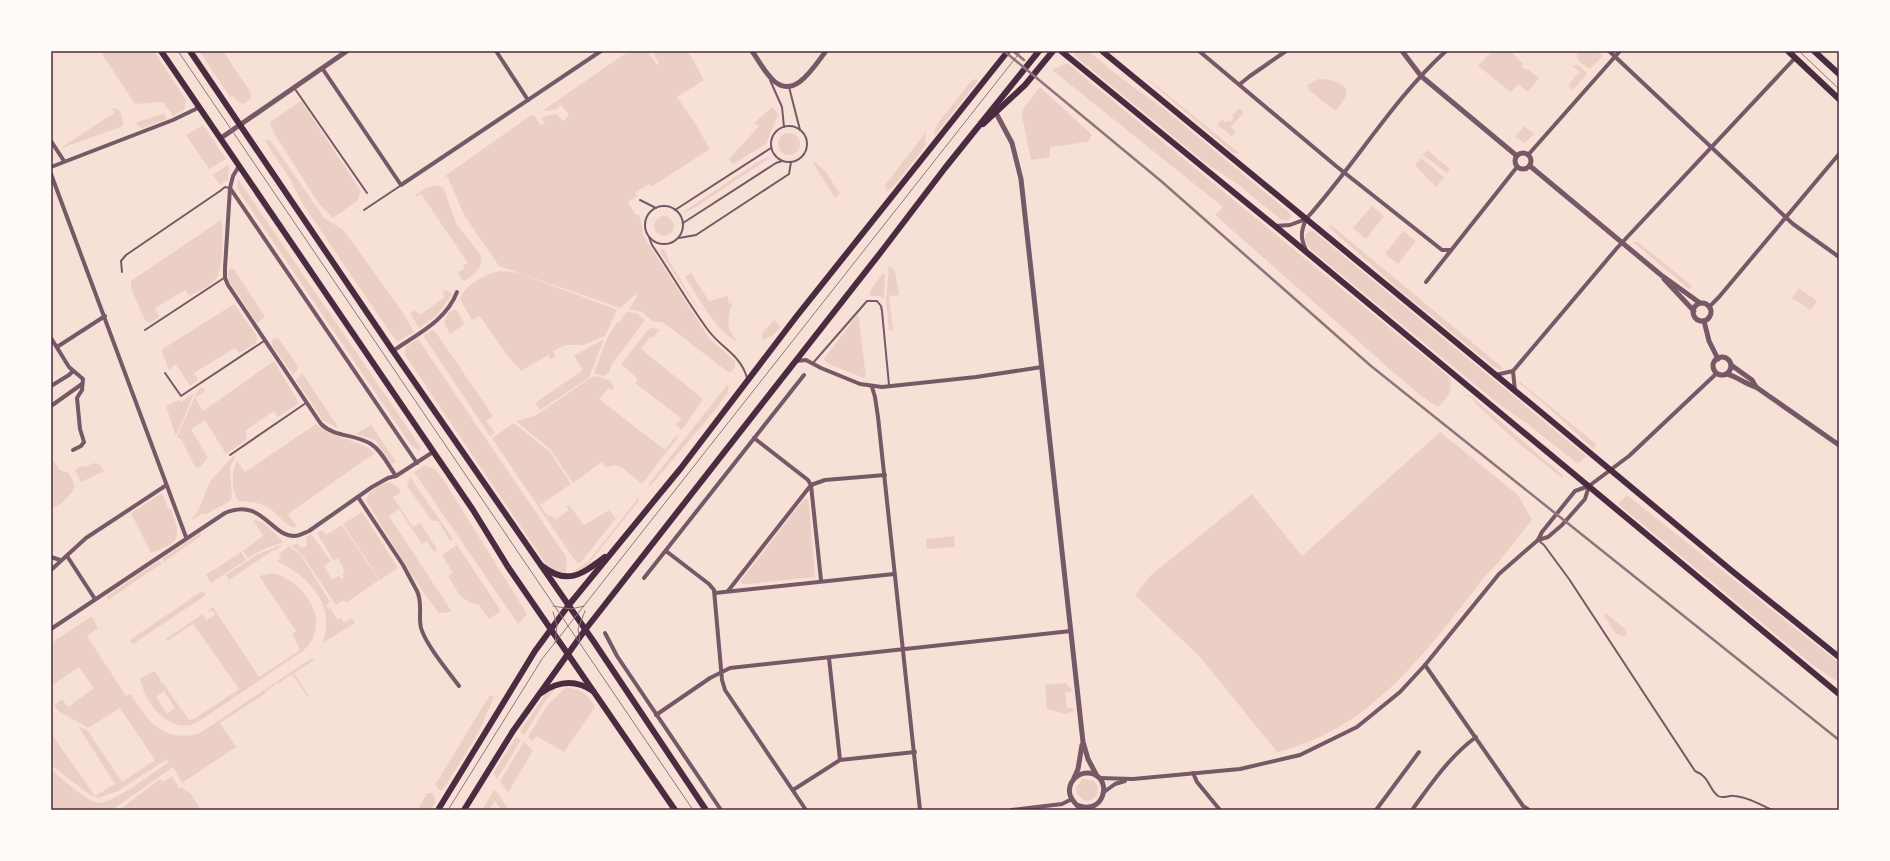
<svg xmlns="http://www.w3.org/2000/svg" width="1890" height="861" font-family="'Fira Sans Condensed',sans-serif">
<rect width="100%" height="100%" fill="#f7e1d7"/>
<!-- green -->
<g fill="#ebcfc5" fill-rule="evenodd">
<polygon points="100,51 154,51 186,100 184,110 173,116 163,102 135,104"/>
<polygon points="199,51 223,51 251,93 251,99 243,104 237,101 234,96 230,97"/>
<polygon points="629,51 648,51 657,65 659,63 652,51 688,51 704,80 677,97 695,123 710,149 651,187 649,184 635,193 637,196 628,202 636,215 639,215 641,220 643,235 709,338 735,361 735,367 731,372 728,372 664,323 653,321 642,312 629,309 637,297 636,294 620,308 499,266 464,215 448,178 445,176 531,115 534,115 541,126 545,123 541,119 545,116 557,114 563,121 569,115 561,105 555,110 542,111"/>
<polygon points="1077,51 1088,51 1121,78 1163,108 1291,214 1292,217 1286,221 1280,219 1240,186 1203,161 1074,55"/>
<polygon points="1495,51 1511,51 1523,64 1521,66 1525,69 1528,69 1539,78 1528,92 1518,84 1511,92 1478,66 1491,52"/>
<path d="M1577,51H1597L1603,56L1590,69C1583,65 1575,60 1577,51Z"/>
<path d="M1067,63L1448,376C1456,389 1447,397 1438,407L1420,395L1380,361L1378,357H1376L1215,215L1223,207L1052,70Z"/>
<polygon points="1576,65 1580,66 1587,74 1573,90 1568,86 1577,74 1580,73 1573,66"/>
<polygon points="1147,78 1239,153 1233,153 1147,79"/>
<polygon points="976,79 978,81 934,136 935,129 939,122 972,80"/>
<path d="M1318,79C1327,79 1349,81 1346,95C1345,100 1338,107 1335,111L1309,90L1307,85Z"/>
<polygon points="1040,87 1092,135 1088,142 1050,147 1050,157 1031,160 1022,116 1023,109"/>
<polygon points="301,101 361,191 357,201 333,218 319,204 274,133 270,122"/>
<polygon points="772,107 780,116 777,117 766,144 733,164 729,159 759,126 754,123"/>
<polygon points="112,108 118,109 122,116 123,126 62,148 62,147 114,113"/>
<polygon points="1239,109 1242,110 1243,114 1233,124 1231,128 1236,131 1232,136 1226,132 1227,131 1222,129 1217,125 1222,119 1226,123 1228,120 1231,122 1234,117 1232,115"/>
<polygon points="164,113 167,119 142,128 135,123"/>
<polygon points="203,125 226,159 209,169 186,135"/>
<polygon points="1524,126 1534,134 1524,143 1515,137"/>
<polygon points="926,132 925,145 921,152 892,188 887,191 885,185"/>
<circle cx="789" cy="144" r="11"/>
<polygon points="267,140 271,141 275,147 324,218 343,230 356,247 403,313 414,332 398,341 392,335 302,203 290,179 265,141"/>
<polygon points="1427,150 1450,169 1447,173 1423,155"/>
<polygon points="771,157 691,210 683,212 761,160"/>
<polygon points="1421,158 1444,177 1436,187 1415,165"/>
<polygon points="814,161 825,171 840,194 835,198 813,163"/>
<polygon points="229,164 228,180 220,185 213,175"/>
<polygon points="238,179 418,443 421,447 419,451 411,445 240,193 237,186"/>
<path d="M434,185L443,187L457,225L480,254C484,268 475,273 465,281H463L458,272L464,269L463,266L468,263L421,194L416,197L415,195L427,187L428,188Z"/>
<polygon points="1372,206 1384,216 1366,239 1353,228"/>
<circle cx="664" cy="226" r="10"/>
<path d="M221,220C224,231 223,270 216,279C211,286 198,291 190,296L185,290L155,308L159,317L150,323L145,320L131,289V281Z"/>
<polygon points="1329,225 1331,225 1504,369 1500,370 1493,366 1397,288 1329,227"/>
<polygon points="1309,231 1313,231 1586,456 1578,464 1529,425 1495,401 1310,249 1304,240 1306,234"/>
<polygon points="1403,231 1416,241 1398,264 1385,254"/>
<polygon points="1633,242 1638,242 1692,286 1689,289"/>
<polygon points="661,249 665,250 669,261 698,308 697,308 660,252"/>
<polygon points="889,266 895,271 899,295 889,296 893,330 889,330 886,299"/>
<polygon points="229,268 234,269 265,317 257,323 231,284 228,279"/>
<path d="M499,271L514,272L524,275L615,309L617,310L605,336L584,345H566L553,351L556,357L551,359L548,355L521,371L506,354L480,316L472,320L460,299C464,285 486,274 499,271Z"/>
<path d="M691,273L709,301L728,296L729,304L733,302C727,316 725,330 738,341C718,336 696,293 685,277Z"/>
<polygon points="883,273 885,274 884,299 879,296 870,296 870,291"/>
<polygon points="1799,288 1817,301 1811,310 1792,298"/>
<polygon points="447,290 452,294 436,316 419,328 410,313 416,310 420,315 445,297 442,292"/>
<polygon points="234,304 257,336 256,343 239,353 235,348 194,373 198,380 190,386 176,364 169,370 161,350"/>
<polygon points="453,310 457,310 464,323 463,325 450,334 444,323 448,313"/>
<polygon points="626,312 636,313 645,320 612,364 609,373 603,376 594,373 607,338 617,322 620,322"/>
<polygon points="858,314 866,376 864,378 827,363 824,359"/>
<polygon points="774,320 781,327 772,336 762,340 762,333"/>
<polygon points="651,328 660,329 653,338 650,337 641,349 703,399 682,430 676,425 681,418 635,383 638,379 621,364 647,331"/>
<polygon points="432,330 437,334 493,416 486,421 495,433 490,436 423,335"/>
<polygon points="278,338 297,365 298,369 293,375 272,345 272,339"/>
<polygon points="418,339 565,555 567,560 566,573 552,570 546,564 405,355 406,347"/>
<polygon points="604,339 590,375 587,379 540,410 535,403 583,370 574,356"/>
<polygon points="274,361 299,403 278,417 274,411 245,431 247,436 246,440 226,454 205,420 191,429 208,458 199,468 195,467 181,439 177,437 198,390 203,387 205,391 195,398 203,411"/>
<polygon points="302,373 337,425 337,428 323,420 296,380"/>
<polygon points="595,376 609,380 614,386 612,391 608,388 599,399 665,450 676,436 678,437 642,484 623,468 614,465 606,468 602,462 573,483 551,450 516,421 535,416 592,377"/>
<polygon points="1518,380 1596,444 1595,448 1593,449 1558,416 1520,384"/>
<polygon points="728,384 728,392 716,409 651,485 648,485"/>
<polygon points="194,393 177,434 175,434 166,406 179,400 181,402"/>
<polygon points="1468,395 1475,399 1540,456 1564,476 1562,478 1517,442 1475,403 1474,399 1468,396 1461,396"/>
<polygon points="514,423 550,452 571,484 540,505 548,517 551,515 555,520 569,510 566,506 569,505 584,525 609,510 616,518 581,562 578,563 573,558 492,438"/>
<path d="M316,424C333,440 358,438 375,453L288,514L297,527C288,529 280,517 274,512C263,502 252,502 239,501C231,491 231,471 237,461L245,472Z"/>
<polygon points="371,425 396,462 394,463 391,463 375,440 356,434"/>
<path d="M1440,432L1518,495L1532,520L1497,564L1486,575C1428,649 1373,729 1277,752L1200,657L1135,595L1151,575L1252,494L1302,556Z"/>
<path d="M236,454L230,468L232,497L230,501L205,515L204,513L193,519L192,518C202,510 204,492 211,481C215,475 231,458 236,454Z"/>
<polygon points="53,460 60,470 69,473 75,486 72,492 62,503 51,509 51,462"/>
<polygon points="95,463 100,465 104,471 81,482 75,470 81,466 83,467"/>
<polygon points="425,465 435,469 441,476 527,614 518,624 414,472"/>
<polygon points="410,477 453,539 450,541 438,521 432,521 407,486"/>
<path d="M390,482L400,489V493L393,497L413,527L420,523L437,549L434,552L427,541L422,544L399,509L389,516L452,612L439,613L421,589L366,501C367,492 381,483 390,482Z"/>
<path d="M162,493L169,510L171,509C182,539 180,542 151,553L131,513Z"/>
<polygon points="1627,495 1839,663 1839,683 1809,662 1618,504"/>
<polygon points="639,497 638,502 586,567 574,573 574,571 588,562"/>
<polygon points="804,499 808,499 809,504 815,577 750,584 743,584 740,582"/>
<polygon points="362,512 398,568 380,580 343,524"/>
<path d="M253,520C264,519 276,535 284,542L262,550L248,558L243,551L263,536Z"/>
<polygon points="342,525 379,580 346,603 344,600 336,605 303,556 291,545 298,544 302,548 307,546 306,537 311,534 331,561 324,566 332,580 339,576 341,579 344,577 342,574 345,572 338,558 333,560 317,533 322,530 326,535"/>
<polygon points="200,533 201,536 164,562 162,559"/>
<polygon points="954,536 955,547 927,549 926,539"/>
<polygon points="283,544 276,551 275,549 229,580 226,575 258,554"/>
<path d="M457,545L499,608L500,612L489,619L478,604C462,604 456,589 448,576L453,573L442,555Z"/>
<path d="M289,546L301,555L330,602L326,605L329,610L333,607L331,610L338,620L341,618L344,623L352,618L355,623L323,643C336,605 310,577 277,561L281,558L279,554Z"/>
<polygon points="241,552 246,560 211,583 206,575"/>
<polygon points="160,560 161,564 108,600 107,596"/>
<path d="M272,573C305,581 333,622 304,650L204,718C200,720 195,724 190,725C165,730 143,699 140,678L155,671L161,681L160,683H163L189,720L194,719L239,689L193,624L167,641L166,639L203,614L206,620L215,615L212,610L209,612L208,610L213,607L259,677L300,650L292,634L296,631L259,576ZM164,691L175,708L167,714L156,697Z"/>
<polygon points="202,591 206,595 133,644 130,640"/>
<polygon points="1606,613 1625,629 1627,635 1624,636 1616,634 1604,616"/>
<path d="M92,616L98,628L87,636L126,696L131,694C147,721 164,744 200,733L312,658L314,660L294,673L309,696L308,697L292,674L278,684L277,682L273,687L272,686L269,690L268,689L265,691L266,693L220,723L236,747L182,783L173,767L112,810H51V769C60,778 87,801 98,803C111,805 157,770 169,762L167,759L118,791L98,798L89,794L51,765V733L95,796L115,784L78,726L88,731L122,782L155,760L120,708L88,728L60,712L54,706L62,699L68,707L94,688L79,667L51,686V643Z"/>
<polygon points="1065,683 1072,689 1071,692 1065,693 1067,708 1074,708 1073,711 1066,714 1047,709 1045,685"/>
<polygon points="557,687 546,700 524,735 520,732 522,728 545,695"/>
<path d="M565,688C580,687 588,695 595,707L564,752L536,736L533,741L528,737L546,707Z"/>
<polygon points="490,695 494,697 478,733 446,785 442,790 439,790 435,785"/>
<polygon points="516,737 521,740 497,779 494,773 495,770"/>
<polygon points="524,742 533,750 508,793 500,781"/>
<polygon points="172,776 179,788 181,787 191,794 201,810 119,810 160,779 163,782"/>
<path d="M1083,779L1094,781C1102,790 1097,801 1085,801L1077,794L1076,787Z"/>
<polygon points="494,790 497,792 509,810 502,810 495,801 489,810 482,810"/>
<polygon points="427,793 432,793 435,797 435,803 431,810 418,810"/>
</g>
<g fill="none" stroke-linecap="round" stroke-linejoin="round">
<!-- service -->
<g stroke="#755966" stroke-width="2">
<polyline points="770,80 782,107 784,127"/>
<polyline points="789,87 800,130"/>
<polyline points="295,89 367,193"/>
<circle cx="789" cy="144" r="18"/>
<polyline points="640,200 656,208"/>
<circle cx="664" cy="225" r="19"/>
<polyline points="364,210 400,186"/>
<polyline points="675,210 771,148"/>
<polyline points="683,223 776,163 782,161"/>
<path d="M649,237L652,245C671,273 688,303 708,330C721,348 741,355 747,378"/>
<polyline points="679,238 696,235 789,174 791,162"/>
<polyline points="122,272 121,261 126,255 220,191 225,187 229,188"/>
<polyline points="145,330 224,278"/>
<polyline points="813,363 867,301 877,301 881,306 882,311 889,385"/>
<polyline points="165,373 181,396 264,341"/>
<polyline points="230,455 306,403"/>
<path d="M1539,541L1544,545L1569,579L1695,771C1710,777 1708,788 1718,796C1723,799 1729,795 1734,796C1746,796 1761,805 1772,810"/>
</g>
<!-- minor -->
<g stroke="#755966" stroke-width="4">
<polyline points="496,51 528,100"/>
<polyline points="1199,51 1336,166 1442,250 1451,250"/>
<polyline points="1609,51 1793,224 1839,257"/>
<polyline points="322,68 401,185 601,51"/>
<polyline points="1240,84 1250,76 1286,51"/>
<polyline points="51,141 64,161"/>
<polyline points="1528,155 1620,51"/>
<path d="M239,166L233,176L230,188L225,268V278L228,285L321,424C334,437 355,434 371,444C382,451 388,465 396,476"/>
<polyline points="51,167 173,120 200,107"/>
<polyline points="51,174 186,537"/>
<polyline points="230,188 417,463"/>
<path d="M1306,219C1355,165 1392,100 1446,51"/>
<path d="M1275,226L1290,225L1306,219C1301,231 1300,238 1306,250"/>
<polyline points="1426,282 1517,167"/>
<polyline points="1709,307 1719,297 1839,154"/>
<polyline points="51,338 69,367 83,379 82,390 77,398 80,429 84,442 81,446 73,450"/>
<polyline points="57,347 105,316"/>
<path d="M393,351C417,334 446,321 457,292"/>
<polyline points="796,361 806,360 821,368 860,384 882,387 976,377 1042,367"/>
<polyline points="1513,371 1515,391"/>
<polyline points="1495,375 1513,371 1617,248 1795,58"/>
<polyline points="51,386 69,375 73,371"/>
<polyline points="872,387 875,397 878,417 920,810"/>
<polyline points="51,406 82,384"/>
<polyline points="754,438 808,480 811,485"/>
<polyline points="811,485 821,580"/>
<path d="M358,497L403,565L417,591C423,603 418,616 421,628C426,645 448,671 459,686"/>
<polyline points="1538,540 1542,532 1575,491 1589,486 1629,456 1717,373"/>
<polyline points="666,551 709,584 714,590 722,680 725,690 806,810"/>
<polyline points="67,556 95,599"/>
<polyline points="51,557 60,560"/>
<polyline points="51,570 86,538 165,486"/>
<polyline points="644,578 804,375"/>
<polyline points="728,591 811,485 825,480 885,475"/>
<polyline points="715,593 894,574"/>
<path d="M51,629L225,513C261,497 271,536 294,536C299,536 304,533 309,531L372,487L388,478L396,476L433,452"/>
<polyline points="605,633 617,656 721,810"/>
<polyline points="829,658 840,760"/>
<polyline points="1425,665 1523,806 1529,810"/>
<polyline points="656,715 710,678 730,668 1071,631"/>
<polyline points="1193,773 1197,782 1220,810"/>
<polyline points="1099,778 1133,779 1240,769 1300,755 1357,727 1400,692 1425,665 1499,574 1538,540 1548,537 1562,525 1585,499 1589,486"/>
<polyline points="793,790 840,760 915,752"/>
<polyline points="1104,792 1115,784 1125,781"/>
<polyline points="1011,810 1062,804 1072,799"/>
<polyline points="1376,810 1419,752"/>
<path d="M1412,810C1431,784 1449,757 1476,737"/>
</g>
<!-- tertiary -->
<g stroke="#755966" stroke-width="5">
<path d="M752,51C759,61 765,73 774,81C795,100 815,65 826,51"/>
<polyline points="1402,51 1421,76 1517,156"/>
<polyline points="996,113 1012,143 1021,179 1083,742 1088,759 1097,776"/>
<polyline points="221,138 347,51"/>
<circle cx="1523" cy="161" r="8"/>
<polyline points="1530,166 1661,275 1700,303"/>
<polyline points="1664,279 1694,311"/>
<circle cx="1702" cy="312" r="9"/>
<polyline points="1704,321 1709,341 1718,359"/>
<circle cx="1722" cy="366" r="9"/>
<polyline points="1731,365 1752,380 1756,387 1839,445"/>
<path d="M1727,374C1738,377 1745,384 1756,387"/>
<polyline points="1074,778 1078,769 1082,745"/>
<path d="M1077,805C1105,817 1114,776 1089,773C1077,772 1067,783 1070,795C1072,801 1077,805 1081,810"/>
</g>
<!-- secondary -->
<g stroke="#4a2c40" stroke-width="6">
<polyline points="161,51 473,510 508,567 675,810"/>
<polyline points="190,51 393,351 594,642 706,810"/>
<polyline points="1061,51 1275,226 1839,694"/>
<polyline points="1102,51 1542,413 1732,571 1839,657"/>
<polyline points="1788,51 1839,99"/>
<polyline points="1814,51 1839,74"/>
<polyline points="983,124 1025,85 1053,51"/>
<path d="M542,566C568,586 582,574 605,557"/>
<path d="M541,693C558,681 575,679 593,691"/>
<polyline points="438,810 535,651 568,606 681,468 796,317 1008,51"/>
<polyline points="464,810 513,731 585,630 881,252 945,168 1039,51"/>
</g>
<!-- tram -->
<g stroke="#8f747c" stroke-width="1">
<polyline points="178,51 693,810"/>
<polyline points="1799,51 1839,89"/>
<polyline points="553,606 571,609 584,606"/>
<polyline points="553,612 557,625 555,643"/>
<polyline points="580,641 578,629 585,611"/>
<polyline points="448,810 542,659 1021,51"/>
</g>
<!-- rail -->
<g stroke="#8f747c" stroke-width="2.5">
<polyline points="1004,51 1161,181 1371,366 1839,740"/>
<polyline points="1013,51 1024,60"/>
</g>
</g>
<!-- border -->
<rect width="1890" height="861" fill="none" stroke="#fffaf5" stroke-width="104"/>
<rect x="52" y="52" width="1786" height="757" fill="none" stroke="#4a2c40" stroke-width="1.5"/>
</svg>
